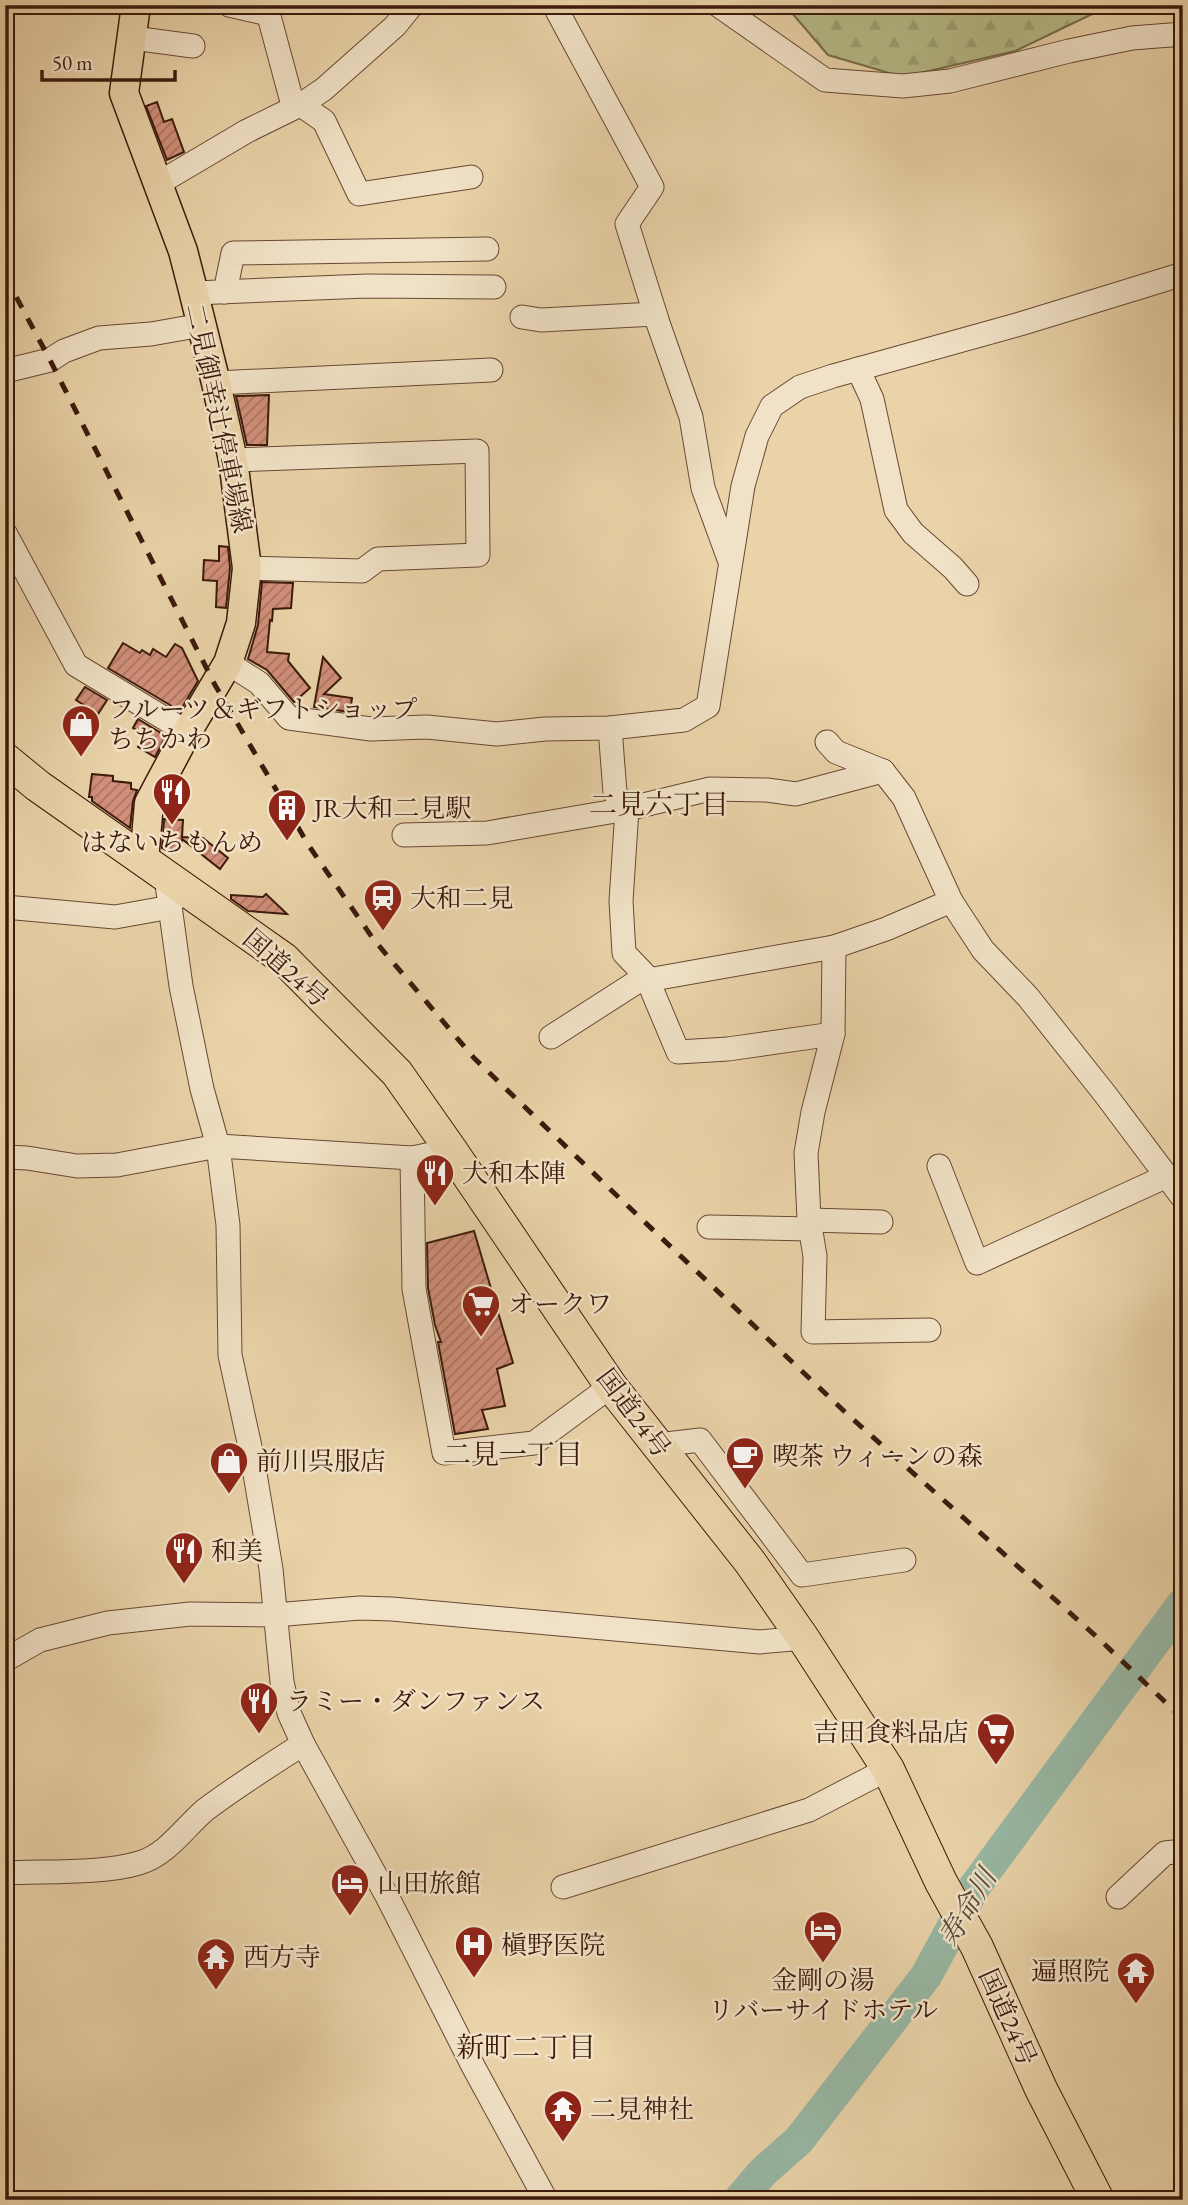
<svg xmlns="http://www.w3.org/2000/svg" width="1188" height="2205" font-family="'EB Garamond','Noto Serif JP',serif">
<defs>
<pattern id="forest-firs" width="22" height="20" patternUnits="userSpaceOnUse" patternTransform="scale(1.75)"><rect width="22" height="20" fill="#b6bc89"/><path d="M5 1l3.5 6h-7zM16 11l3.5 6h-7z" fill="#9da175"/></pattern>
<pattern id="building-hatch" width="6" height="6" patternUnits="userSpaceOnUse" patternTransform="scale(1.75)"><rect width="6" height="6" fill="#d18f79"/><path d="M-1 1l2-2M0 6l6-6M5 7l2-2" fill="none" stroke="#ab7462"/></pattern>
</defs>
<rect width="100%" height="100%" fill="#ead3a9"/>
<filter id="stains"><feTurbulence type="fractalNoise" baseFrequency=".00286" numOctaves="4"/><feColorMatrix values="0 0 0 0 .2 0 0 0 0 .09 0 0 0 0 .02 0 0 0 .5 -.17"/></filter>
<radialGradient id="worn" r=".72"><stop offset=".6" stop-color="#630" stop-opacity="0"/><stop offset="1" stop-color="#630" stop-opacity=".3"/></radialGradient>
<!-- forest -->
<polygon fill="url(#forest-firs)" stroke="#796b4a" stroke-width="2" points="785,5 1111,5 1015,51 903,77 828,55"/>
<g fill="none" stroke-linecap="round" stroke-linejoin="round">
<!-- river -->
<polyline stroke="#98b8a4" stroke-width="32" points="739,2200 763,2172 799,2140 926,1976 975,1886 1183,1603"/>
</g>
<!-- building -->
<g fill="url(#building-hatch)" stroke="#3c1a0c" stroke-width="2">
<polygon points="157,102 164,122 172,119 184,152 167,160 146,106"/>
<polygon points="269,395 267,445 247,445 236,396"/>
<polygon points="219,546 228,547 230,568 226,608 216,607 217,581 203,580 204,560 219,561"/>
<polygon points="262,582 293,583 291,608 273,609 272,621 270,620 267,652 289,654 288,661 310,688 294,702 267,670 248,659 258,625"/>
<polygon points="123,643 140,653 142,650 150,655 153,649 166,657 175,644 182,648 198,681 180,711 108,668"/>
<polygon points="323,657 341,678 324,694 352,698 350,712 314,707"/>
<polygon points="85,687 107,700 98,714 76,700"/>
<polygon points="138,719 166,736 155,757 138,747 145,735 133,728"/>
<polygon points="92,774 113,776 113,781 131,783 131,789 137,790 133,801 130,828 92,801 92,797 89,797"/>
<polygon points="164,819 183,820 182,837 203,838 228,858 220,869 182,839 181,849 172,849 172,853 162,848"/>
<polygon points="266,894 287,914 248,911 231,899 231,895 263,897"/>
<polygon points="474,1231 513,1363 497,1369 505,1406 482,1410 488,1429 455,1434 438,1342 441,1342 435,1325 428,1288 427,1243"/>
</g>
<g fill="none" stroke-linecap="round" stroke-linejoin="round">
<!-- minor casing -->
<g stroke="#684833" stroke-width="25">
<g id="minor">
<polyline points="229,5 268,14"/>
<polyline points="266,5 291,98 324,121 359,194 471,177"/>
<polyline points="554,5 652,187 627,224 658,323 691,417 703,488 729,559"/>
<polyline points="718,5 825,80 903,86 950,81 1069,51 1132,38 1183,34"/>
<polyline points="133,38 193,46"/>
<polyline points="159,183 247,131 302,104 324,89 395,26 412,5"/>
<polyline points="225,292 233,253 487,249"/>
<polyline points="194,293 367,286 494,287"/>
<polyline points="522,317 541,320 655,314"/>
<polyline points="858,369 872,399 896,510 913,533 953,568 967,584"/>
<polyline points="5,371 50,360 64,351 99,338 151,334 202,325"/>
<polyline points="216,383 491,370"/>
<polyline points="233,460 477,451 478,555 378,559 362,571 247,568"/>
<polyline points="5,533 76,665 187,732"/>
<polyline points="228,663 259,683 289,718 371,729 427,727 497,734 545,729 610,728 684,720 708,706 743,486 757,436 772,406 800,387 833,376 1020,324 1183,274"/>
<polyline points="610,728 615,793 627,809 621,901 624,953 646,976 678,1052 728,1049 833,1034"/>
<polyline points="827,742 836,752 883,771"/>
<polyline points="404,835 487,833 627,809 710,789 767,790 796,794 883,771 904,798 951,901"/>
<polyline points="166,877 181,986 202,1089 218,1146 228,1225 230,1355 252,1456 271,1569 282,1682 289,1713 303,1744 388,1898 473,2066 546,2200"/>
<polyline points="5,907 115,917 171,907"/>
<polyline points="834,947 833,1034 813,1112 806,1153 809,1220 815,1256 813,1332 929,1330"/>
<polyline points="648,980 834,947 886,929 951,901 983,950 1028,997 1105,1094 1183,1198"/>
<polyline points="551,1037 646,976"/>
<polyline points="5,1157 27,1158 77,1166 117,1165 218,1146 412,1158 451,1150"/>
<polyline points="412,1158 414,1289 444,1453 534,1443 611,1386"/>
<polyline points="939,1166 977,1263 1167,1176"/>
<polyline points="809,1220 881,1222"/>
<polyline points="709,1227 810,1229"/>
<polyline points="658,1445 700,1440 802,1575 904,1560"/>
<polyline points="5,1660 40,1640 108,1623 190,1614 274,1615 360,1608 392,1609 760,1642 803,1638"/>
<path d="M5,1873C44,1871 103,1874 139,1863C167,1855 184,1828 205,1810C237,1786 270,1765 303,1744"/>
<polyline points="563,1887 809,1810 888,1769"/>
<polyline points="1118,1897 1165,1853 1183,1851"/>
</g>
</g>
<!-- major casing -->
<g stroke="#3c1a0c" stroke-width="31">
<polyline id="major" points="136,5 124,93 183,251 192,286 216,383 233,460 247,568 241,623 228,663 187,732 149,803 144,861"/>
</g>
<!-- highway casing -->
<g stroke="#3c1a0c" stroke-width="34">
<polyline id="highway" points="5,759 38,786 284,959 397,1073 451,1150 611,1386 750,1562 803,1638 888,1769 941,1882 977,1947 1041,2089 1098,2200"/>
</g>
<!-- minor -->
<use href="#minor" stroke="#f1e2c7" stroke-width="23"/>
<!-- major -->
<use href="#major" stroke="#ead3a9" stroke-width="28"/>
<!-- highway -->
<use href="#highway" stroke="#ead3a9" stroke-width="32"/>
<!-- rail -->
<polyline stroke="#3c1a0c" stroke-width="5" stroke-dasharray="12 12" stroke-linecap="butt" points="5,276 50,360 215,685 309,846 374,940 474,1058 611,1190 846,1413 1098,1638 1183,1719"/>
</g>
<!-- icons -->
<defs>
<g id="shop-pin" transform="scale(2.0125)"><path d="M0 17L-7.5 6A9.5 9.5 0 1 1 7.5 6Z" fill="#8f2418" stroke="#f1e2c7"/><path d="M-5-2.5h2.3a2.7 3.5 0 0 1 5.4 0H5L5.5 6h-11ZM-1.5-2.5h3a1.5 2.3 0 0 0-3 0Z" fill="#fff"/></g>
<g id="restaurant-pin" transform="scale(2.0125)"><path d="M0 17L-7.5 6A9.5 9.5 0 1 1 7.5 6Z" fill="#8f2418" stroke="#f1e2c7"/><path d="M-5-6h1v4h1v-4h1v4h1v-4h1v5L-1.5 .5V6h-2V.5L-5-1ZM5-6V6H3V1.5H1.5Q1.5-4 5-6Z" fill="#fff"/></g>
<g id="building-pin" transform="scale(2.0125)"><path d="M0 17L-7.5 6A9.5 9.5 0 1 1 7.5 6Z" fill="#8f2418" stroke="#f1e2c7"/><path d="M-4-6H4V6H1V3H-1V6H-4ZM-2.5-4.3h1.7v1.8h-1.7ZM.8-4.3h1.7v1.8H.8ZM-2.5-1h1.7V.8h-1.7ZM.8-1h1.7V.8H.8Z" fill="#fff"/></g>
<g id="station-pin" transform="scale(2.0125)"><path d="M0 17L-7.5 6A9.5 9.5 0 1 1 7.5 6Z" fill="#8f2418" stroke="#f1e2c7"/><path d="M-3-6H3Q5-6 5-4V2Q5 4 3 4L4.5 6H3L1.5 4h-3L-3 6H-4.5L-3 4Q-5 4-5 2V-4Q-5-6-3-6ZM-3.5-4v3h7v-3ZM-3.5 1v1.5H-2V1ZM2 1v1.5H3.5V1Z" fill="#fff"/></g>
<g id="supermarket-pin" transform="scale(2.0125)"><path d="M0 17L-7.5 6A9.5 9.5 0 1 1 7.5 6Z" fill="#8f2418" stroke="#f1e2c7"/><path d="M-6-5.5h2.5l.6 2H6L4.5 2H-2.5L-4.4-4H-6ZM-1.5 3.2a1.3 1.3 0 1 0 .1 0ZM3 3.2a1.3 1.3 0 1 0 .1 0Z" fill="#fff"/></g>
<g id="cafe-pin" transform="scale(2.0125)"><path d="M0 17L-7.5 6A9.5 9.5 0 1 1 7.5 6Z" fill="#8f2418" stroke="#f1e2c7"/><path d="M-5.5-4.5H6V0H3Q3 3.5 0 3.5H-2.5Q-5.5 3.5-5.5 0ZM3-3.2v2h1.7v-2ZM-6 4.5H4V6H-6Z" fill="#fff"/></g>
<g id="hotel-pin" transform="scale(2.0125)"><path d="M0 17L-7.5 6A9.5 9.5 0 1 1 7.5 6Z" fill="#8f2418" stroke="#f1e2c7"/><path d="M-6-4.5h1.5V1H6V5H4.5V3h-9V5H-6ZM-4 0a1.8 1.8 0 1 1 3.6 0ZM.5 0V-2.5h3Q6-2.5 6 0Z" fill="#fff"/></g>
<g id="hospital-pin" transform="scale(2.0125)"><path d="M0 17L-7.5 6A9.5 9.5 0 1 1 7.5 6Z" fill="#8f2418" stroke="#f1e2c7"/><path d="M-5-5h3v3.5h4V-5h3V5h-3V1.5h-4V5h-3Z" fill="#fff"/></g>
<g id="temple-pin" transform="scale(2.0125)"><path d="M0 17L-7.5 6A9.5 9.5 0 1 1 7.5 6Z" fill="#8f2418" stroke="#f1e2c7"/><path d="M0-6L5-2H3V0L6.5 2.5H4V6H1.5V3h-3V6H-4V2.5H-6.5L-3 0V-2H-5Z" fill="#fff"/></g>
</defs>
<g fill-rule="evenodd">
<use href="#shop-pin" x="81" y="724"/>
<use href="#restaurant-pin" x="172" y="792"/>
<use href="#building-pin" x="287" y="808"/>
<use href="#station-pin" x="383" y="898"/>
<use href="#restaurant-pin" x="435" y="1173"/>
<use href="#supermarket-pin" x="481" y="1304"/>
<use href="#cafe-pin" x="745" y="1456"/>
<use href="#shop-pin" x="229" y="1461"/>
<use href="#restaurant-pin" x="184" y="1551"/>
<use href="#restaurant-pin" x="259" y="1701"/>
<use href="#supermarket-pin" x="996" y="1732"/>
<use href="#hotel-pin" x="350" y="1883"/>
<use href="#hotel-pin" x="823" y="1930"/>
<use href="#hospital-pin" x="474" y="1945"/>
<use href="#temple-pin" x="216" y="1957"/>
<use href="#temple-pin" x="1136" y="1971"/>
<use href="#temple-pin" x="563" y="2109"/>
</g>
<g text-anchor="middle" stroke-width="5" stroke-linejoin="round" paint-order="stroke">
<!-- street labels -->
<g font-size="26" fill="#3c1a0c" stroke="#f1e2c7">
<text transform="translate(219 418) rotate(78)" y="9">二見御幸辻停車場線</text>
<text transform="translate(286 968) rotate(41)" y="9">国道24号</text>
<text transform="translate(634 1413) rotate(53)" y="9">国道24号</text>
<text transform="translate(1008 2017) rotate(66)" y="9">国道24号</text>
</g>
<!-- poi labels -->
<g font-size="26" fill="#3c1a0c" stroke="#f1e2c7" text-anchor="start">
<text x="108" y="718">フルーツ＆ギフトショップ<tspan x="108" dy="30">ちちかわ</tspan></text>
<text x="314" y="817">JR大和二見駅</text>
<text x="172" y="851" text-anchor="middle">はないちもんめ</text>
<text x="410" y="907">大和二見</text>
<text x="462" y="1182">大和本陣</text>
<text x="508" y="1313">オークワ</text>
<text x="772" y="1465">喫茶 ウィーンの森</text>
<text x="256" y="1470">前川呉服店</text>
<text x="211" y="1560">和美</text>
<text x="286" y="1710">ラミー・ダンファンス</text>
<text x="969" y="1741" text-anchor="end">吉田食料品店</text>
<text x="377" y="1892">山田旅館</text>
<text x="501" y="1954">槇野医院</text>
<text x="243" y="1966">西方寺</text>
<text x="1109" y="1980" text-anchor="end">遍照院</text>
<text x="823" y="1989" text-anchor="middle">金剛の湯<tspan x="823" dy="30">リバーサイドホテル</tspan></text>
<text x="590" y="2118">二見神社</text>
</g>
<!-- neighbourhood labels -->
<g font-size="28" fill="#3c1a0c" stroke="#f1e2c7">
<text x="659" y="814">二見六丁目</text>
<text x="513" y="1464">二見一丁目</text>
<text x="526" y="2057">新町二丁目</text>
</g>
<!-- water labels -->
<g font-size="28" font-style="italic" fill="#58493a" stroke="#f1e2c7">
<text transform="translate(967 1907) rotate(-59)" y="10">寿命川</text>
</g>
</g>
<!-- margin -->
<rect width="1188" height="2205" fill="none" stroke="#ead3a9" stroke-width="28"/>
<rect x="7" y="7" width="1174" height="2191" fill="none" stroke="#3c1a0c" stroke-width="3.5"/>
<rect x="14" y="14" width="1160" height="2177" fill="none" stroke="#3c1a0c" stroke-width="2"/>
<!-- scale -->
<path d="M42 70v10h133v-10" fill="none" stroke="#3c1a0c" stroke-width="3.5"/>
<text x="52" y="70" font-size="21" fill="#3c1a0c" stroke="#f1e2c7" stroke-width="5" paint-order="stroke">50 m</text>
<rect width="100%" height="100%" filter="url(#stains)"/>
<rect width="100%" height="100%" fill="url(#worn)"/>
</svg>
